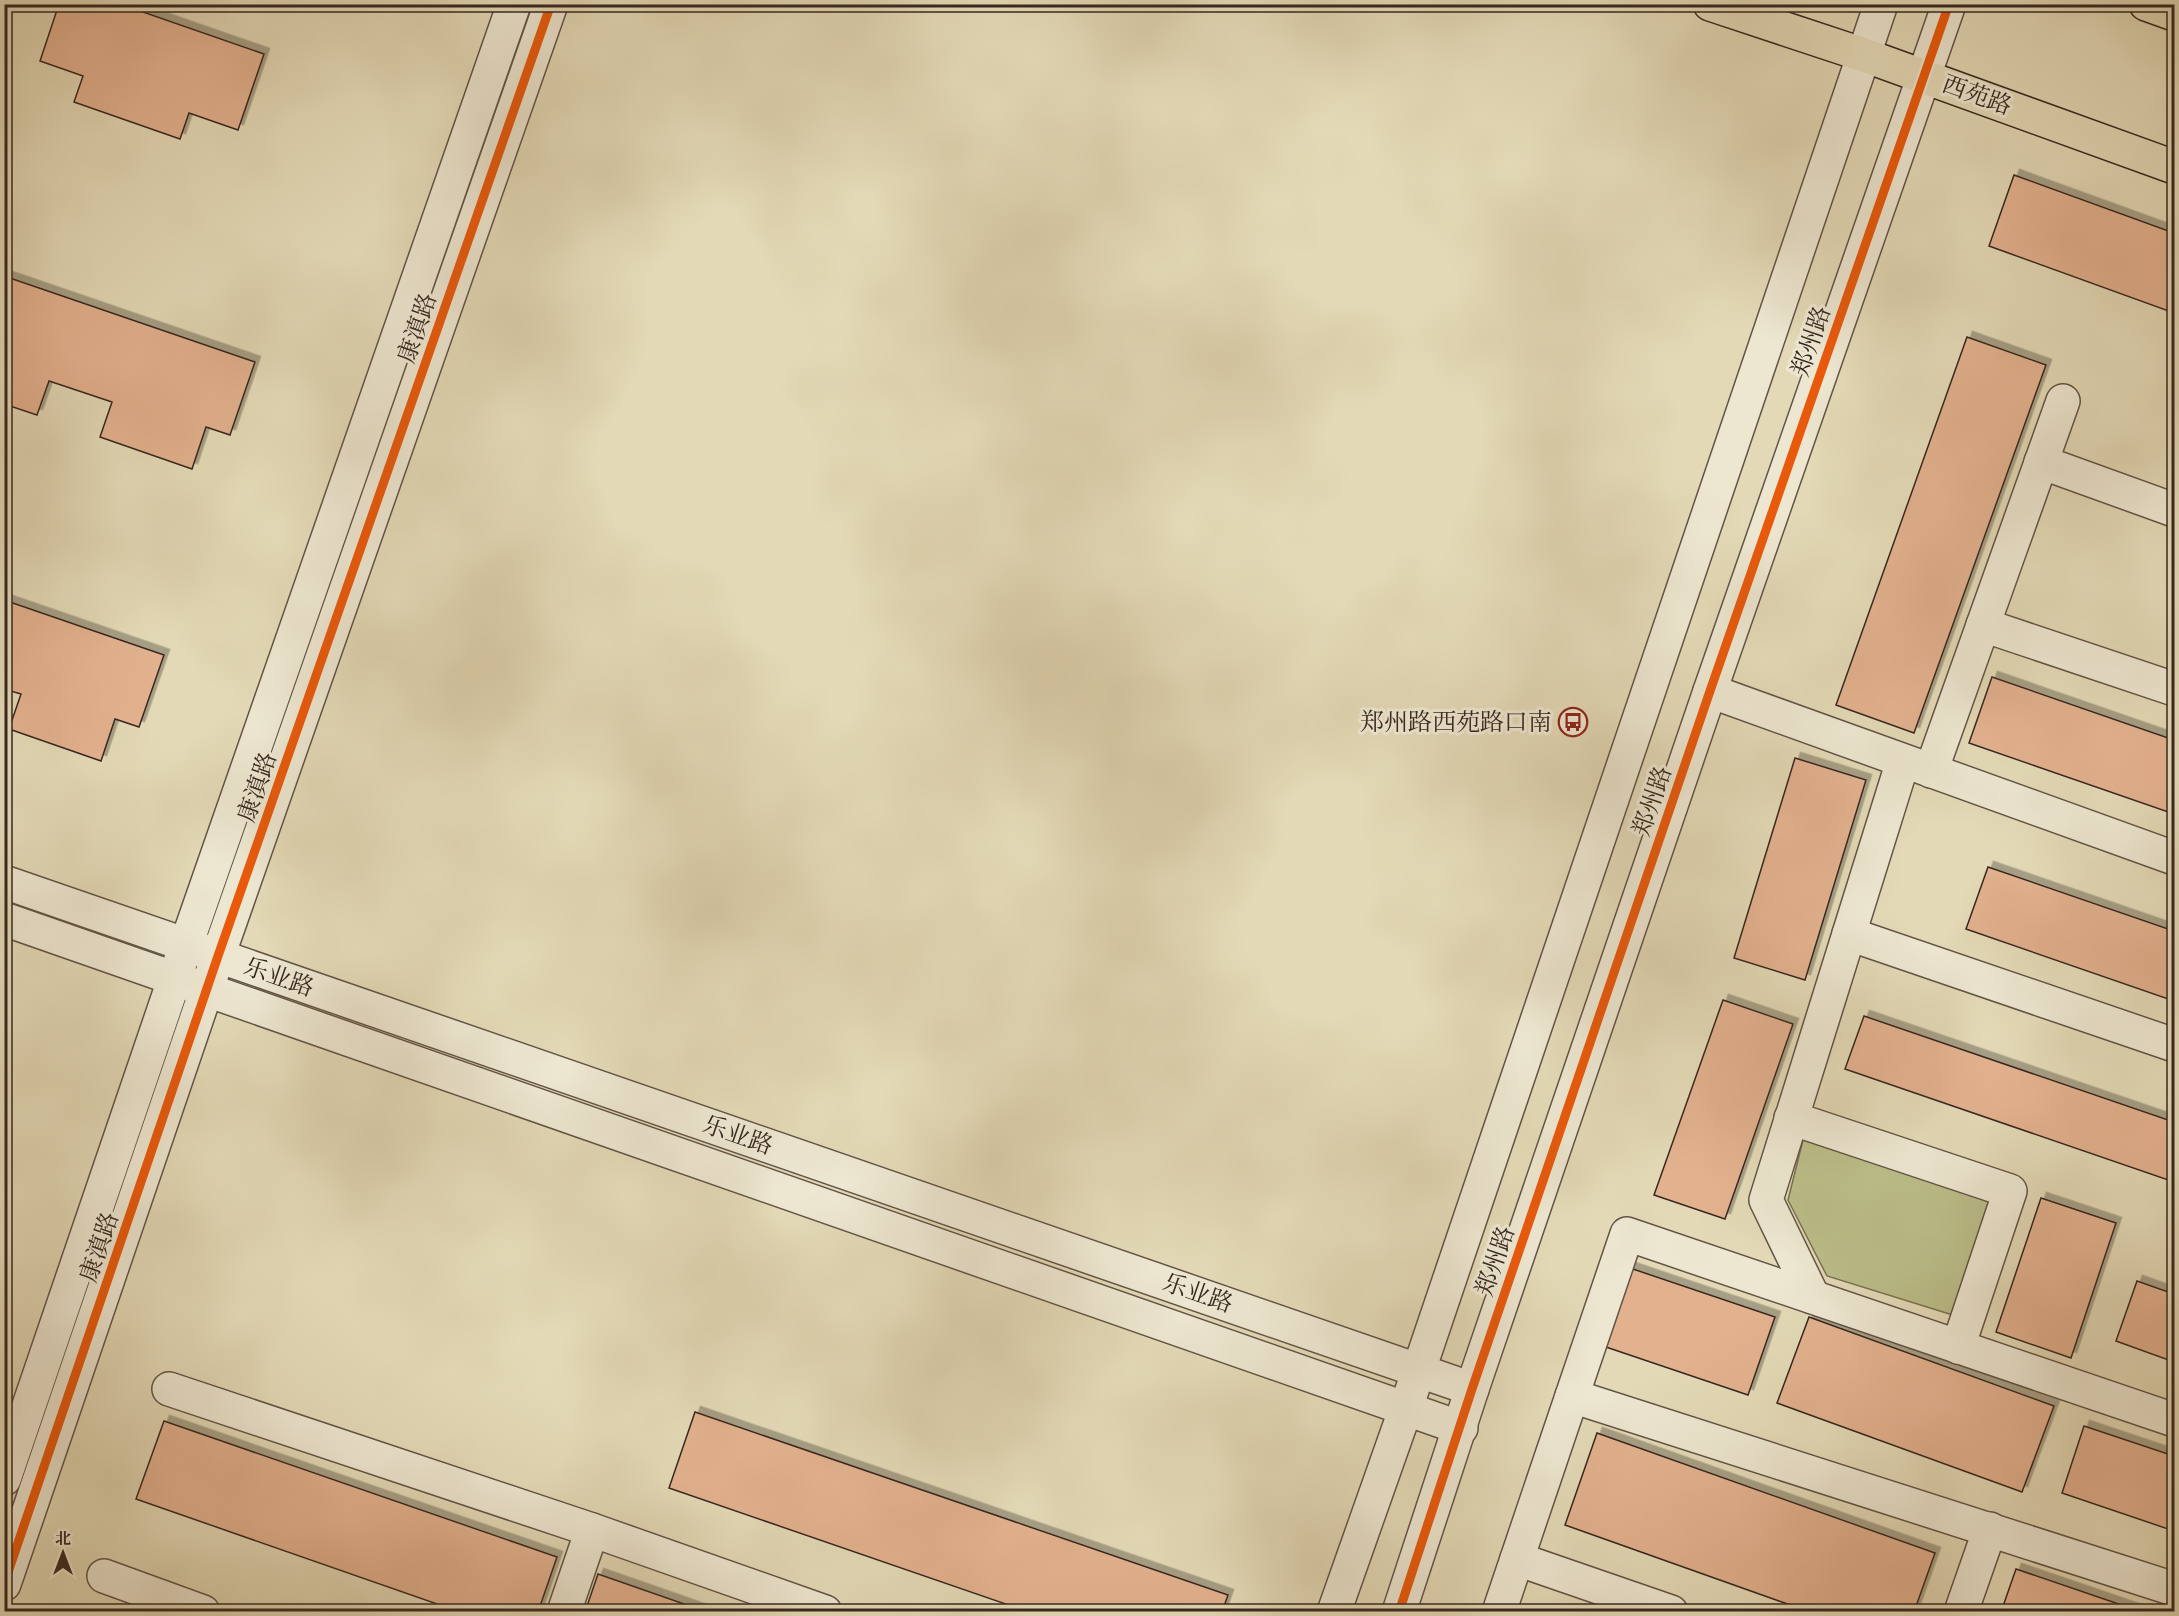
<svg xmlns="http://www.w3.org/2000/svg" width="2179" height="1616" font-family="'Old Standard TT','Noto Serif SC',serif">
<defs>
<filter id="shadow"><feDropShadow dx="5.5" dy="-5.5" stdDeviation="0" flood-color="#0004"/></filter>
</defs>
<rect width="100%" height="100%" fill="#e3d9b6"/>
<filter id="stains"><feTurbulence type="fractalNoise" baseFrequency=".00333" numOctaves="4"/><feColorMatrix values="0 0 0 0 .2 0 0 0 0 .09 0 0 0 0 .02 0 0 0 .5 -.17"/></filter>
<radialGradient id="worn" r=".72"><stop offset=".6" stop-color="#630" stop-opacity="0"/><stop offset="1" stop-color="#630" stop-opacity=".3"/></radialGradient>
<!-- green -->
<polygon fill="#bbbd88" stroke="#797254" stroke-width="1.5" points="1803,1140 1993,1200 1956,1316 1827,1276 1788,1200"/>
<!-- building -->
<g fill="#e2b18e" stroke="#372820" stroke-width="1.5" filter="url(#shadow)">
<polygon points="59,4 120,4 264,54 238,130 189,113 180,139 74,102 83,76 40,61"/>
<polygon points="2014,175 2174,233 2174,313 1989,246"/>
<polygon points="4,276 255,362 230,435 206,427 192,469 100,437 112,402 49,381 37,415 4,404"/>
<polygon points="1967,337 2046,365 1914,733 1836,705"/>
<polygon points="4,600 164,655 139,727 115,719 101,761 9,729 21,694 4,689"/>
<polygon points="1992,677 2174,740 2174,814 1969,743"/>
<polygon points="1795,758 1866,780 1805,980 1734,958"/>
<polygon points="1988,867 2174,931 2174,1001 1966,929"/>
<polygon points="1723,1000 1793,1024 1725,1219 1654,1195"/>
<polygon points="1864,1016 2174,1122 2174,1182 1845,1069"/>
<polygon points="2041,1198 2116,1223 2071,1358 1996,1332"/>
<polygon points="1627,1267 1775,1317 1748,1395 1600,1345"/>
<polygon points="2137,1281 2174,1294 2174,1362 2116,1341"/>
<polygon points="1809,1317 2054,1406 2022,1492 1777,1403"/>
<polygon points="695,1412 1228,1595 1222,1612 1029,1612 669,1488"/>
<polygon points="164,1421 557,1557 538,1612 460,1612 136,1499"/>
<polygon points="2084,1426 2174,1456 2174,1531 2062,1493"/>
<polygon points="1597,1433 1935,1553 1914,1612 1810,1612 1565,1525"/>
<polygon points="2016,1569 2142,1612 2001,1612"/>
<polygon points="598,1574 707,1612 585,1612"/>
</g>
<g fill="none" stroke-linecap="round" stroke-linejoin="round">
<!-- minor casing -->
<g stroke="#625446" stroke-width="36">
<g id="minor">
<polyline points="2041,462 2174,510"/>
<polyline points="1983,625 2174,689"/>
<polyline points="1710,691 2174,858"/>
<polyline points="1931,771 2063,401"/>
<polyline points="4,882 1472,1389"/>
<polyline points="4,919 1461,1428"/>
<polyline points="1849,934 2174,1045"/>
<polyline points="1791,1118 2010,1191 1958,1347"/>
<polyline points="1813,1297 1766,1200 1903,761"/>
<polyline points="169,1389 592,1530 825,1612"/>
<polyline points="1572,1396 1627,1234 2174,1420"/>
<polyline points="4,1479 186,945 514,4"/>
<polyline points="1517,1559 1671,1612"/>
<polyline points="104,1576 203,1612"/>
<polyline points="4,1584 218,956 551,4"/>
<polyline points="564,1612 592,1530"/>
<polyline points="1334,1612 1406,1408 1881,4"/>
<polyline points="1399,1612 1472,1389 1710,691 1949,4"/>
<polyline points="1499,1612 1572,1396 2174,1589"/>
<polyline points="1961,1612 1990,1529"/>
</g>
</g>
<!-- major casing -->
<g stroke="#372820" stroke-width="36">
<g id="major">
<polyline points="1710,4 1864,55 2174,167"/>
<polyline points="2146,4 2174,14"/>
</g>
</g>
<!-- minor -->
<use href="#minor" stroke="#ede6d0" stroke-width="33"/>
<!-- major -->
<use href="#major" stroke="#e3d9b6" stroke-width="33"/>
<!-- cycleway casing -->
<g stroke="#ede6d0" stroke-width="13">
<g id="cycleway">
<polyline points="4,1584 218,956 551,4"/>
<polyline points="1399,1612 1472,1389 1710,691 1949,4"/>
</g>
</g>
<!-- cycleway -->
<use href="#cycleway" stroke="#e8590c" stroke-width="9"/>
</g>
<!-- icons -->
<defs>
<g id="bus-ring" transform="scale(1.5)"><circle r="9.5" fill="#ede6d0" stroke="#8f2418" stroke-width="1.5"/><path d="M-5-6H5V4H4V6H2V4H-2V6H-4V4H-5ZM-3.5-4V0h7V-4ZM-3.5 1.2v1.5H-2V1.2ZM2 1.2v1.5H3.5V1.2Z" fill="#8f2418"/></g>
</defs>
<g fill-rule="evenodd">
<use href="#bus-ring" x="1573" y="722"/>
</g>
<g text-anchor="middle" stroke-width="6" stroke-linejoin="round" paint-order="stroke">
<!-- street labels -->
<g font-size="24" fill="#372820" stroke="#ede6d0">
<text transform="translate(1977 95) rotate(20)" y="8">西苑路</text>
<text transform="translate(417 328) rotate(-71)" y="8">康滇路</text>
<text transform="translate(1811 341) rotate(-71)" y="8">郑州路</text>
<text transform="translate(257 787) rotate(-71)" y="8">康滇路</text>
<text transform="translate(1652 801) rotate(-71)" y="8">郑州路</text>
<text transform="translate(279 977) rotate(19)" y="8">乐业路</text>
<text transform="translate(738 1135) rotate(19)" y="8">乐业路</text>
<text transform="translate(99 1247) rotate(-71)" y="8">康滇路</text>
<text transform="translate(1495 1261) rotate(-71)" y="8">郑州路</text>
<text transform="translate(1198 1293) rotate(19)" y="8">乐业路</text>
</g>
<!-- poi labels -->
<g font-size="24" fill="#372820" stroke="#ede6d0" text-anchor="end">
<text x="1552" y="730">郑州路西苑路口南</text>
</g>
</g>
<!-- margin -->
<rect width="2179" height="1616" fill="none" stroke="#e3d9b6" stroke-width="24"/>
<rect x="6" y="6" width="2167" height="1604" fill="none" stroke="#372820" stroke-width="3"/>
<rect x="12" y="12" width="2155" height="1592" fill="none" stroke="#372820" stroke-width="1.5"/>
<!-- north arrow -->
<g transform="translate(63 1553)" stroke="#ede6d0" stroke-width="4.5" paint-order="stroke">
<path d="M0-4.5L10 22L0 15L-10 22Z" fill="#372820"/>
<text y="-9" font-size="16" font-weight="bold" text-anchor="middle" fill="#372820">北</text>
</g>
<rect width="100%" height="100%" filter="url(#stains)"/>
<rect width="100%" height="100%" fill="url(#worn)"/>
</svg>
